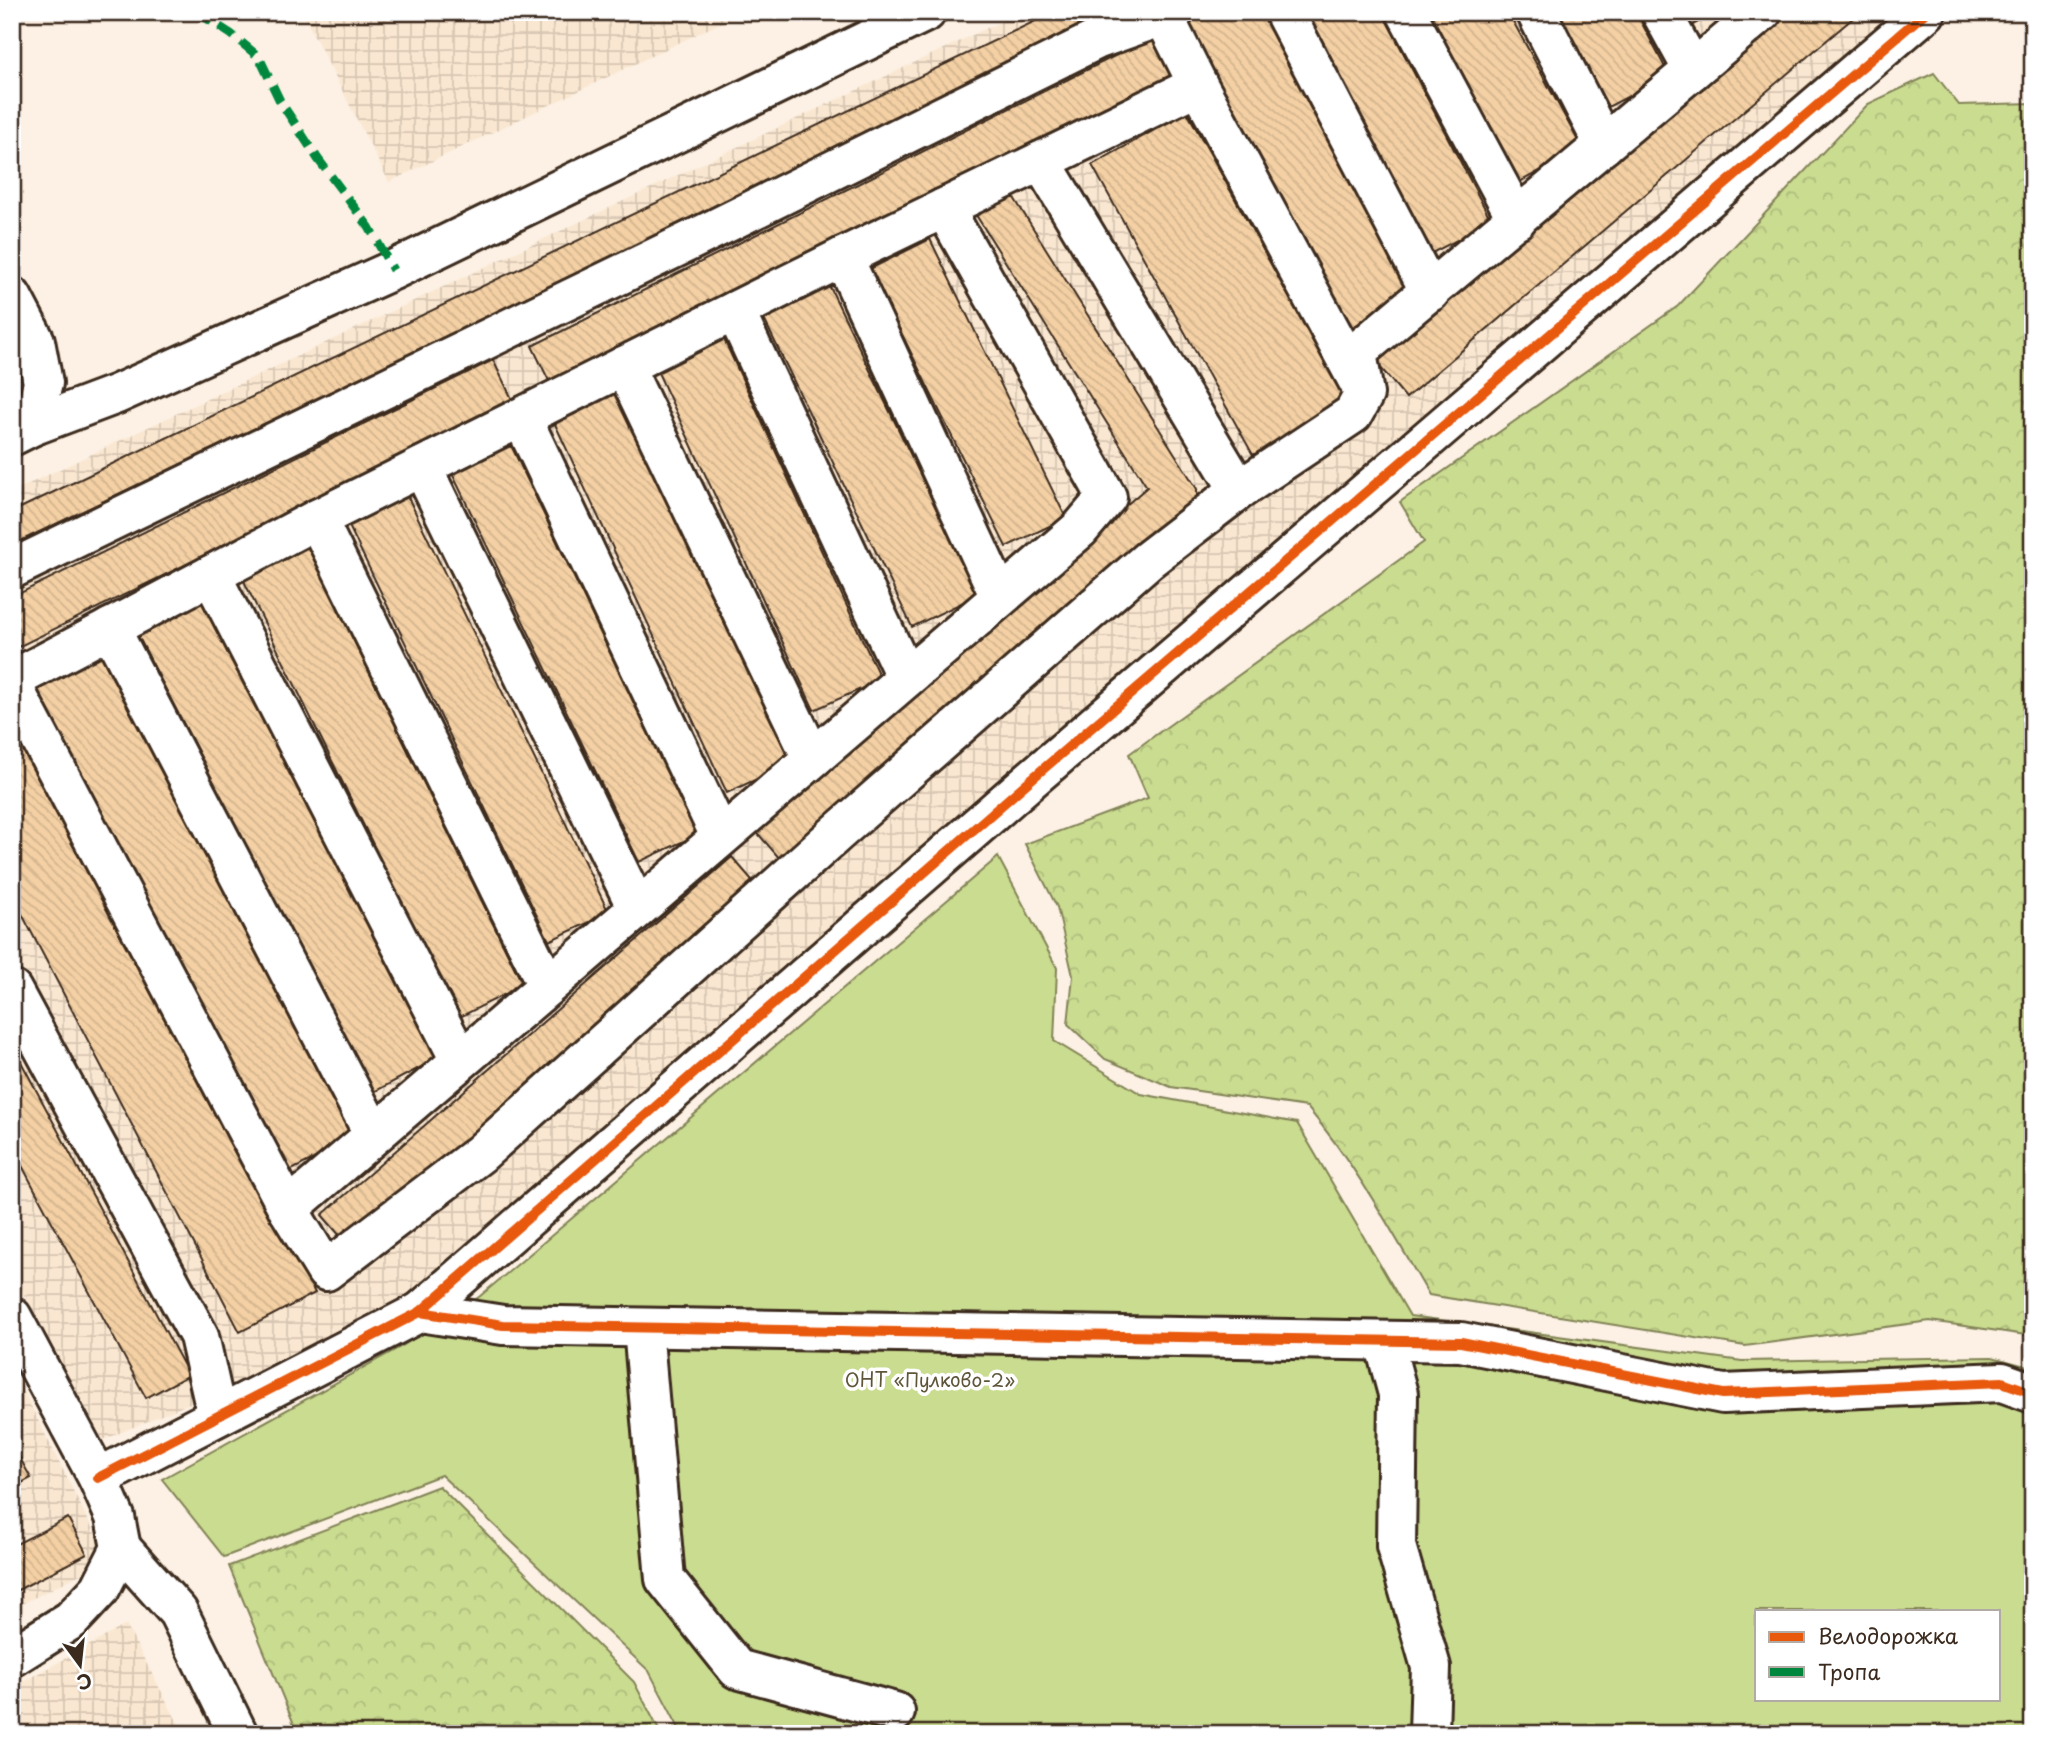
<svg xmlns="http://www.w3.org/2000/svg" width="2045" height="1746" font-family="'Playpen Sans',sans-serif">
<defs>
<pattern id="industrial-grid" width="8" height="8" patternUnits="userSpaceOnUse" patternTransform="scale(1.75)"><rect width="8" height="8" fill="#fae7d1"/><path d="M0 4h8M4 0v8" fill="none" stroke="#d7c6b3"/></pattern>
<pattern id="forest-crowns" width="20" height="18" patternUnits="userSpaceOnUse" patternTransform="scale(1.75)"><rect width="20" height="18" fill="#cadc90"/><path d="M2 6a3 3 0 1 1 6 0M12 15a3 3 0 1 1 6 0" fill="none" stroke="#aebd7c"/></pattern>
<pattern id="building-back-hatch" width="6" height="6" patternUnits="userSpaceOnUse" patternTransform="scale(1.75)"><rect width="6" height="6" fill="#f4d0a4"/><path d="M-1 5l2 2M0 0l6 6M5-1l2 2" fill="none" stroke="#d2b38d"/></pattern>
</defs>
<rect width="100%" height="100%" fill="#fcf1e4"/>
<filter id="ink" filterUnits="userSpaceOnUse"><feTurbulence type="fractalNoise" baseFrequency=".0143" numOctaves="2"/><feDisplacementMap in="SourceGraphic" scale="14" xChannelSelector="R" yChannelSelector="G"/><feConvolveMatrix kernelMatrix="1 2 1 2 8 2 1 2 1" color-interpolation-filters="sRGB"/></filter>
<g filter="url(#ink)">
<!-- industrial -->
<g fill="url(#industrial-grid)">
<polygon points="302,12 743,12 389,182"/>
<polygon points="1021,12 1896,12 396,1316 103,1440 12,1273 12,492"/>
<polygon points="12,1368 108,1560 12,1609"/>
<polygon points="126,1625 184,1734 12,1734 12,1688"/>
</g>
<!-- forest -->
<g fill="url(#forest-crowns)" stroke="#828357" stroke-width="2">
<path d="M1934,73L1959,105L2033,103V1336L1930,1321L1745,1346L1429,1295C1391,1230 1356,1165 1307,1107L1171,1087L1105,1059L1068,1024L1073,976L1057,907L1025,844L1148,798L1129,754L1424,542L1400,502L1678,306L1868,104Z"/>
<polygon points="439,1486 634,1682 661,1734 298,1734 229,1566"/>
</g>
<!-- green -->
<path fill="#cadc90" stroke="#828357" stroke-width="2" fill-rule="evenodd" d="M998,857L1057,968L1054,1041L1141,1094L1297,1123L1410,1316L1742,1361L1992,1357L2033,1368V1734H682L649,1671L441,1475L224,1557L162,1479L404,1345L479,1297ZM1756,1611H1998V1699H1756Z"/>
<!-- building -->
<g fill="url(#building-back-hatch)" stroke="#3b2a1e" stroke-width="2">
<polygon points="1054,12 1141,12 1106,21 12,545 12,512"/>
<polygon points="1205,12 1264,12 1411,296 1345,331 1185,22"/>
<polygon points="1306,12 1382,12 1492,222 1432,253"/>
<polygon points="1426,12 1508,12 1582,148 1518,183"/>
<polygon points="1559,12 1636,12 1669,75 1608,107"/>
<polygon points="1683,12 1717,12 1691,26"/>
<polygon points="1787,12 1860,12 1406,398 1375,361"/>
<polygon points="1157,35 1176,73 550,383 532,346"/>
<polygon points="1187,112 1348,403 1253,455 1092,165"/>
<polygon points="1011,193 1197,489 1197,497 781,860 754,829 1147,487 976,215"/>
<polygon points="930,239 1066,518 1006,547 870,269"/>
<polygon points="829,285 978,595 912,627 763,317"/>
<polygon points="721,333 881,680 814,710 654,364"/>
<polygon points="493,360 514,403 12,650 12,597"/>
<polygon points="618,392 791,763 727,793 554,422"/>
<polygon points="508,439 697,835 639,862 449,467"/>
<polygon points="406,493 609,913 549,941 347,522"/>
<polygon points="307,545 523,985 458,1018 242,577"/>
<polygon points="202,598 440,1057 374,1092 136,632"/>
<polygon points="102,649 356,1137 286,1173 33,685"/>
<polygon points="13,713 315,1293 240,1332 12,895"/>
<polygon points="732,857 758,887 347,1244 322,1215"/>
<polygon points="12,1045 189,1375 146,1398 12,1147"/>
<polygon points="12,1444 31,1478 12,1488"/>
<polygon points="68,1518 87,1554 12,1593 12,1546"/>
</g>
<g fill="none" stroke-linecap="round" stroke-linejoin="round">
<!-- minor casing -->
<g stroke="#3b2a1e" stroke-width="44">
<g id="minor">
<polyline points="1284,12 1430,292"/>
<polyline points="1406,12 1517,219"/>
<polyline points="1536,12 1604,145"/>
<polyline points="1661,12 1693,70"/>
<polyline points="1164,17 1198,85 1359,383"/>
<polyline points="1041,161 1239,490"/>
<polyline points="843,257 1000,597"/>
<polyline points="12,297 35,341 43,383 32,426"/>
<polyline points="735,311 906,678"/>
<polyline points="624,366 812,758"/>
<polyline points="522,418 720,836"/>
<polyline points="12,436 32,426 117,394 393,270 926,12"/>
<polyline points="422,467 637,908"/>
<polyline points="317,519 547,985"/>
<polyline points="12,569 698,237 1098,39 1174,12"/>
<polyline points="211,575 460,1060"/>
<polyline points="110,628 374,1135"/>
<polyline points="12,680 317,519 843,257 1198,85"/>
<polyline points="12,685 288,1209 326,1271 480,1154 838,832 1148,560 1239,490 1353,414 1364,394 1357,352 1762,12"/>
<polyline points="12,990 199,1336 217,1416"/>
<polyline points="288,1209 1080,529 1107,497 944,208"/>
<polyline points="420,1312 1028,782 1926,12"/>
<polyline points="12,1317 98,1478 115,1517 121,1548"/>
<polyline points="643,1328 665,1579 737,1669 895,1712"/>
<polyline points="1384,1342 1398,1394 1396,1546 1431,1667 1429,1734"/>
<polyline points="98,1478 420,1312 503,1325 1461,1342 1723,1394 2002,1382 2033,1393"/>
<polyline points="121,1548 178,1612 238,1734"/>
<polyline points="12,1657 71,1620 100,1589 121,1548"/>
</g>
</g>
<!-- minor -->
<use href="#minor" stroke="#fff" stroke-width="38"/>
<!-- quiet -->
<polyline stroke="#00873e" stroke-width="9" stroke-dasharray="18 9" stroke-linecap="butt" points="197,12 231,34 259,57 280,101 318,159 369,227 393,270"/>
<!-- cycleway casing -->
<g stroke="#fff" stroke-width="15">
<g id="cycleway">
<polyline points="420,1312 1028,782 1926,12"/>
<polyline points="98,1478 420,1312 503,1325 1461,1342 1723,1394 2002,1382 2033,1393"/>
</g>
</g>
<!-- cycleway -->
<use href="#cycleway" stroke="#e8590c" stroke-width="10"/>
</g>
</g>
<g text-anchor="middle" stroke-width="7" stroke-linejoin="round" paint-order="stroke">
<!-- park labels -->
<g font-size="19" fill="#5f563a" stroke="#fff">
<text x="930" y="1387">ОНТ «Пулково-2»</text>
</g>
</g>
<!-- margin -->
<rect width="2045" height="1746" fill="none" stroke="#fff" stroke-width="42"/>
<rect x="21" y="21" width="2003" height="1704" fill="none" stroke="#3b2a1e" stroke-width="2.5" filter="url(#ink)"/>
<!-- legend -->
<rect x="1755" y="1610" width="245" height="91" fill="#ffffff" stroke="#b1aaa5" stroke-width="2"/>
<rect x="1769" y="1632" width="35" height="10" fill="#e8590c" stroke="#b1aaa5" stroke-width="2"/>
<text x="1818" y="1644" font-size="21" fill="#3b2a1e">Велодорожка</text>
<rect x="1769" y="1667" width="35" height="10" fill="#00873e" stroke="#b1aaa5" stroke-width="2"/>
<text x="1818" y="1680" font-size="21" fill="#3b2a1e">Тропа</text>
<!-- north arrow -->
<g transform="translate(80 1665) rotate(165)" stroke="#ffffff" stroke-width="5" paint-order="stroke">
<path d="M0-5L12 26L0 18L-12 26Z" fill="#3b2a1e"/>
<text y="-10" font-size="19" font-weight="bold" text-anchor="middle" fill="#3b2a1e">С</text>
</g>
</svg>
